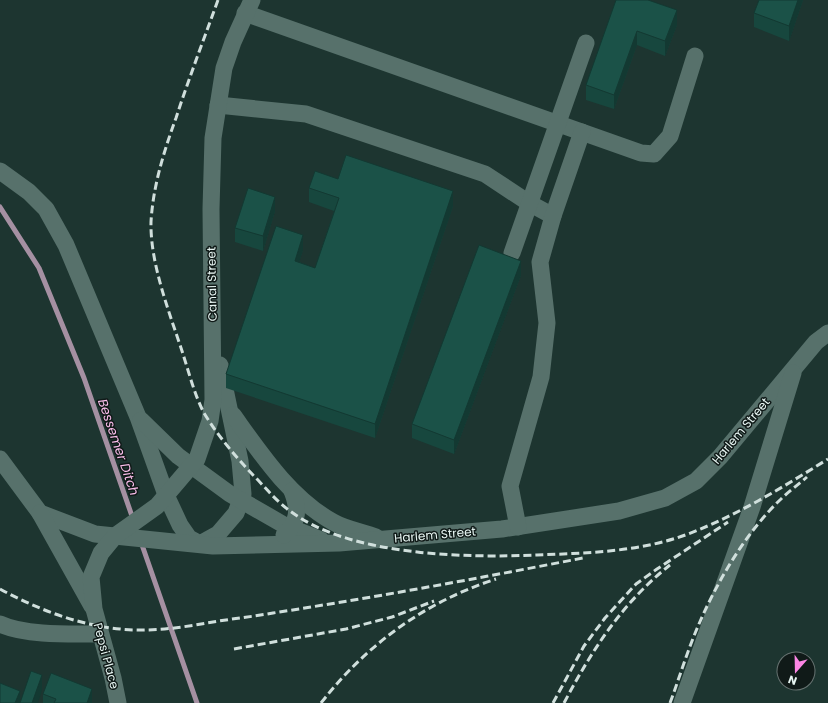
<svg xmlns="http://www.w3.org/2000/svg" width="828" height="703" font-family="Poppins,sans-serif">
<rect width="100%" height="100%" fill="#1d3530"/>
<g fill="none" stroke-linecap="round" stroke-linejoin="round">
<!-- stream -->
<g stroke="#a590a2" stroke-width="5">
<polyline points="0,207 39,268 84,378 133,519"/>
<polyline points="141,542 197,703"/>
</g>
<!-- minor -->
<g stroke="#57716b" stroke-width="17">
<polyline points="245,13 641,153 654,154 670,136 695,56"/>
<polyline points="218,105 306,114 485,174 529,203 553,216"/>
<polyline points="0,171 29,192 46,209 66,245 138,417 166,495 180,525 189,538 200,544 218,534 236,513 243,494 240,461 220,365"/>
<polyline points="512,253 586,43"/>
<path d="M233,415C261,454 290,498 333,522C345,529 362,532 376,537"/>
<polyline points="141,420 178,456 230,494 284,525 321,540"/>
<polyline points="0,459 40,513 95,534 213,546 339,543 502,529 619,511 665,498 696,481 720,457 816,342 828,333"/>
<polyline points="40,513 92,606"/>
<polyline points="518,527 510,486 541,377 547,323 540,262 553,216 582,132"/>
<path d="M284,535C299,522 299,509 292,491"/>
<path d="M0,624C25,636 72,634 100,634"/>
<polyline points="118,703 113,678 94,609 91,577 101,553 115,536 157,506 197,459 210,421 213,400 211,209 213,138 224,68 233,42 252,0"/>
<polyline points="682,703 752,507 793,373"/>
</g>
<!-- rail -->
<g stroke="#d0dfdc" stroke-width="3" stroke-dasharray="8 4" stroke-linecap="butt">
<path d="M218,0C204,39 189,78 176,118C164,151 153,186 151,222C150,264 170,314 183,354C189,373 195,396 204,413C218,436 235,456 253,475C265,487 276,501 290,511C350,556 464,558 537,555C588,553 640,552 688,534C738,515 783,487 828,459"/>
<path d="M0,589C37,609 78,625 120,629C149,632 179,628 207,623C229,619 251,617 273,613C377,597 480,578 583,558"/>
<polyline points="234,649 346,629 392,617 434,601"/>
<path d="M321,703C367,644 425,602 496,579"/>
<polyline points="553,703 584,646 605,618 636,584 657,569 728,522"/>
<path d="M564,703C592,650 622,603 670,565"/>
<path d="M670,703C679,679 686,655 696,631C715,585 745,533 781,499C789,491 798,485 807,477"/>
</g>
</g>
<!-- wall -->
<g fill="#17473e">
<polygon points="616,0 677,25 665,56 637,45 614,109 586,100 586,85"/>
<polygon points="759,0 803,0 789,41 754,27 754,13"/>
<polygon points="338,179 453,206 375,438 226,388 226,374 303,250 299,262 315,268 334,211 309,202 309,188"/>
<polygon points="275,211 263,251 235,242 235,228"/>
<polygon points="521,275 454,454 412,438 412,424"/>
<polygon points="43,694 92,703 43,703"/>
</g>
<!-- shaded-wall -->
<g fill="#133932">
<polygon points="798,0 803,0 789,41 789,26"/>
<polygon points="677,10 677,25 665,56 665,41"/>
<polygon points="637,31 637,45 614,109 614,95"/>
<polygon points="453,191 453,206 375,438 375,424"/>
<polygon points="275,197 275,211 263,251 263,236"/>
<polygon points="303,235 303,250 295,275 295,261"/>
<polygon points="521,261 521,275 454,454 454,440"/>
<polygon points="42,675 42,690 38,703 32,703"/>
<polygon points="92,689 92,703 87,703"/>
<polygon points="20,691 20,703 15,703"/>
</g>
<!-- building -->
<g fill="#1b5248" stroke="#133932">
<polygon points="616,0 648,0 677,10 665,41 637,31 614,95 586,85"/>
<polygon points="759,0 798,0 789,26 754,13"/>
<polygon points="346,155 453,191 375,424 226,374 276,226 303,235 295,261 315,268 339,198 309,188 315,171 338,179"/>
<polygon points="248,188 275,197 263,236 235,228"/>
<polygon points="479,245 521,261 454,440 412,424"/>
<polygon points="31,671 42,675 32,703 20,703"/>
<polygon points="51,673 92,689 87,703 54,703 56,699 43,694"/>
<polygon points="0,683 20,691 15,703 0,703"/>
</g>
<g text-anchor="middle" stroke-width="3" stroke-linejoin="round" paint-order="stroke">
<!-- street labels -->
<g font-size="12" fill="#e8f6f3" stroke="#101a18">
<text transform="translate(212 284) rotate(-91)" y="4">Canal Street</text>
<text transform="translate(741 431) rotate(-50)" y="4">Harlem Street</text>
<text transform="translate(435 535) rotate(-5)" y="4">Harlem Street</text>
<text transform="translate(106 656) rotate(75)" y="4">Pepsi Place</text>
</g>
<!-- water labels -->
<g font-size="13" font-style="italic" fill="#fabeeb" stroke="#101a18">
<text transform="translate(119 447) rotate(71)" y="5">Bessemer Ditch</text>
</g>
</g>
<!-- north arrow -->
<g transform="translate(796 671) rotate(200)"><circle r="19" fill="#101a18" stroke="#667270"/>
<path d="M0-3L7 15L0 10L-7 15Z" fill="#fc86e4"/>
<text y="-6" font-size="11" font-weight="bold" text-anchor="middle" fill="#e8f6f3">N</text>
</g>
</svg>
